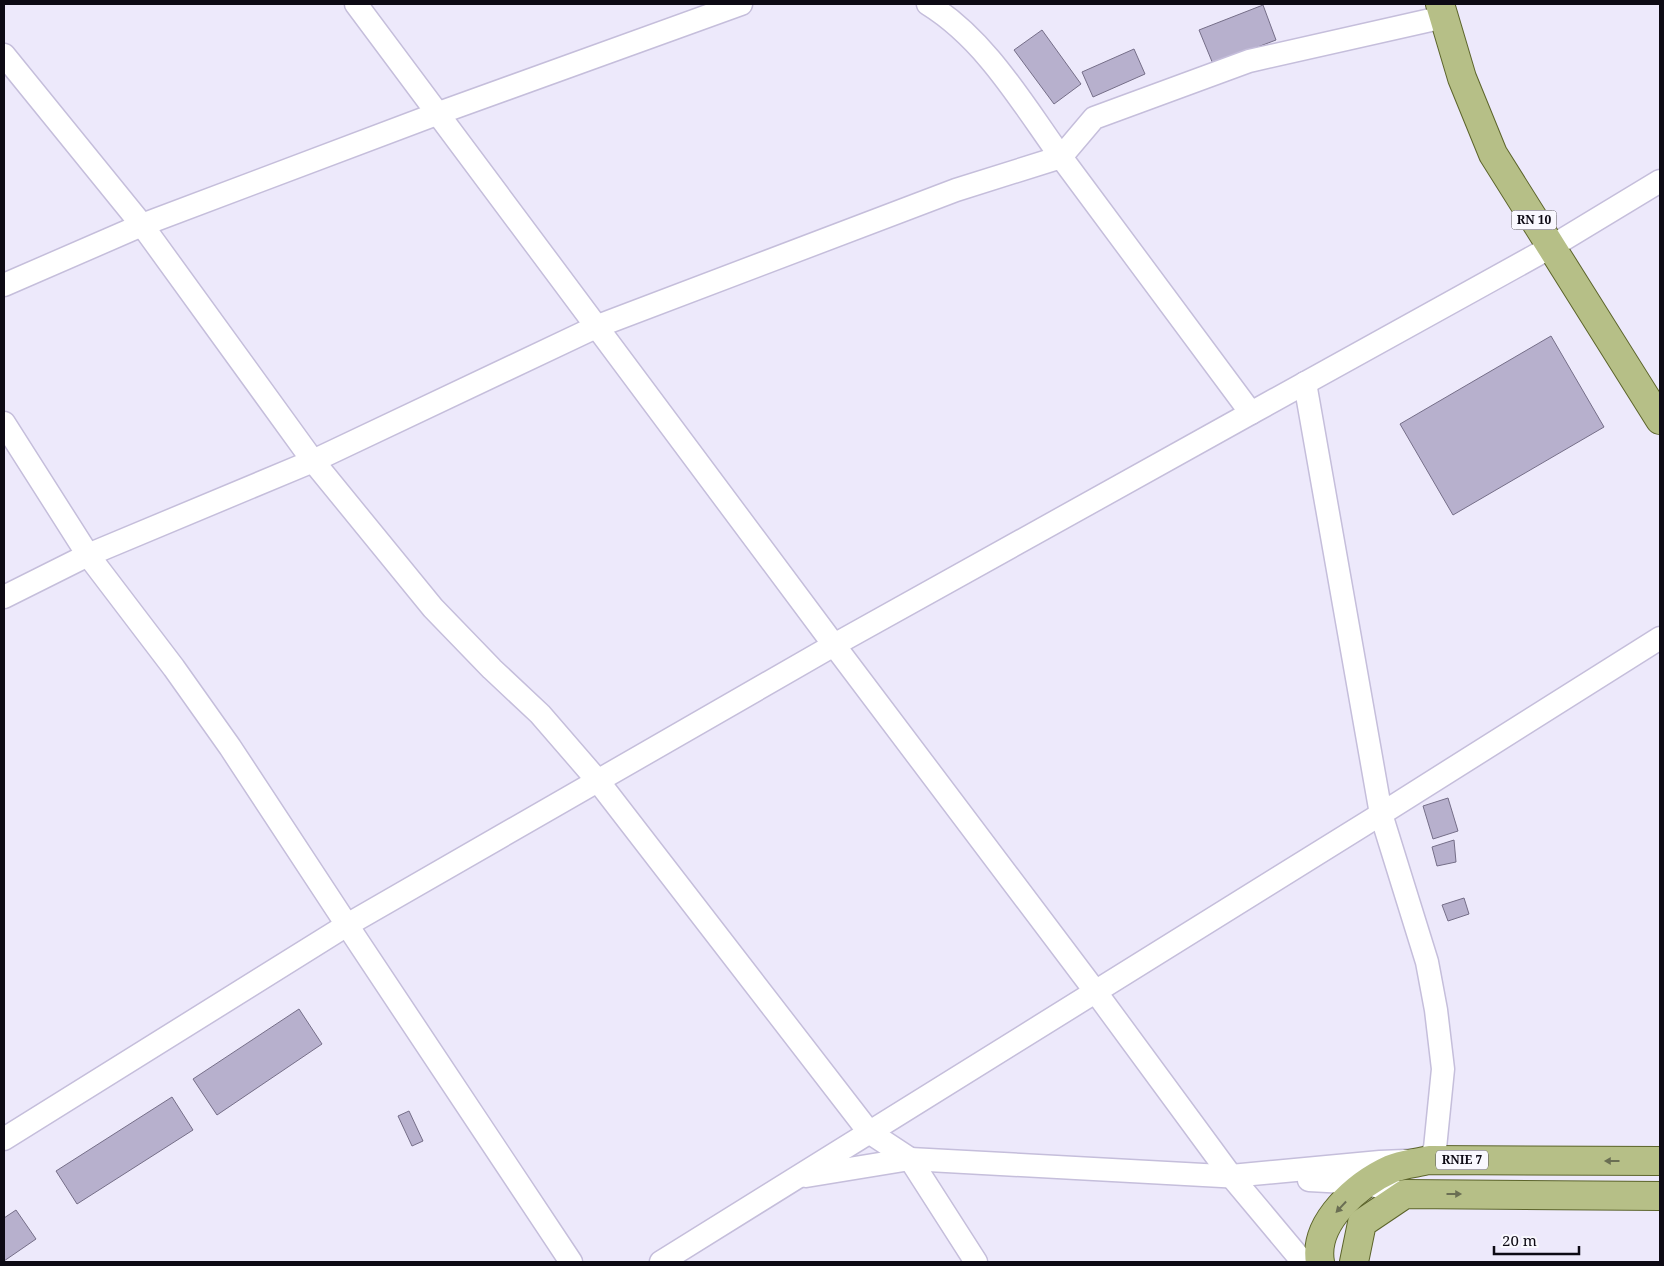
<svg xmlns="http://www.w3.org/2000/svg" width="1664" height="1266" font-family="'Noto Serif',serif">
<rect width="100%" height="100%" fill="#ede9fb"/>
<!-- building -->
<g fill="#b7b0cd" stroke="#756e88">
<polygon points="1263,5 1276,40 1213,64 1199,30"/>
<polygon points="1042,30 1081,84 1054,104 1014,50"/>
<polygon points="1134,49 1145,74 1093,97 1082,72"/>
<polygon points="1551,336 1604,427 1453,515 1400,424"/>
<polygon points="1448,798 1458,831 1433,839 1423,806"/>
<polygon points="1454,840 1456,862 1437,866 1432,847"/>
<polygon points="1464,898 1469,914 1448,921 1442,905"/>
<polygon points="299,1009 322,1044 217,1115 193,1079"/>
<polygon points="172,1097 193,1130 77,1204 56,1171"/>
<polygon points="409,1111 423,1141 412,1146 398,1116"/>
<polygon points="16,1210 36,1239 4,1261 4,1218"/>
</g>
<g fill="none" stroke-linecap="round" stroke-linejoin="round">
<!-- street casing -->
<g stroke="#c5bedb" stroke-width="25">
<g id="street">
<polyline points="356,4 834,645 1095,991 1231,1176 1303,1262"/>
<path d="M928,4C986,40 1022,103 1061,157L1094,118L1249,61L1444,17"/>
<polyline points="4,55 142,225 313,461 433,608 492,669 540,714 598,781 869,1132 910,1159 976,1262"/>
<polyline points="4,285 142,225 439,113 741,4"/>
<polyline points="4,423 88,555 174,668 230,747 347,925 571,1262"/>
<polyline points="4,597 88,555 313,461 598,326 956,190 1061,157 1251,413 1551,247 1660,181"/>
<polyline points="4,1139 347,925 834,645 1251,413"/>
<polyline points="806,1176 910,1159 1240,1177"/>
<polyline points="1231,1176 1380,1162 1429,1160 1435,1148 1443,1069 1436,1010 1427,962 1381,814 1305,383"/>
<polyline points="1309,1180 1364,1183 1405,1194"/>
<polyline points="661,1262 1381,814 1660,638"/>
</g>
</g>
<!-- primary casing -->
<g stroke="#5c642b" stroke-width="30">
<g id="primary">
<polyline points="1440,4 1462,78 1493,154 1660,420"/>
<path d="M1320,1262C1313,1222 1358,1184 1391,1169C1402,1164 1417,1163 1429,1160L1660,1161"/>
<polyline points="1354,1262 1362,1223 1405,1194 1660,1196"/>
</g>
</g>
<!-- street -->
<use href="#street" stroke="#fff" stroke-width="22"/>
<!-- primary -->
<use href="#primary" stroke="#b6bf87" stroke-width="28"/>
</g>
<!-- one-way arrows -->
<defs><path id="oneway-solid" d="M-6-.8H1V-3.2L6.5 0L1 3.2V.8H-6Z" transform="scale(1.25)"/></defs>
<g fill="#6a6e53">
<use href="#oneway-solid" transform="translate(1612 1161) rotate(-180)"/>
<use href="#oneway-solid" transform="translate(1454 1194)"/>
<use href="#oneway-solid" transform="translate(1341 1207) rotate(133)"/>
</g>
<g text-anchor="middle" stroke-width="4" stroke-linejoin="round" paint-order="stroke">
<!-- shield labels -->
<g fill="#f9f8fe" stroke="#54515a" stroke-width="1">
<rect x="1511.5" y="210.5" width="45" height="19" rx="4"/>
<rect x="1436" y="1150.5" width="52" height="19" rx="4"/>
</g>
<g font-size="12" font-weight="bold" fill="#0d0a14">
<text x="1534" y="224">RN 10</text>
<text x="1462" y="1164">RNIE 7</text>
</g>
</g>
<!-- border -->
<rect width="1664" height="1266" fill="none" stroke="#0d0a14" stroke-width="10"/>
<!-- scale -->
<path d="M1494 1246v8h85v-8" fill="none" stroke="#0d0a14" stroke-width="2.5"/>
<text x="1502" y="1246" font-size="15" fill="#0d0a14" stroke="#f9f8fe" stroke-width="4" paint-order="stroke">20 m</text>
</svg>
